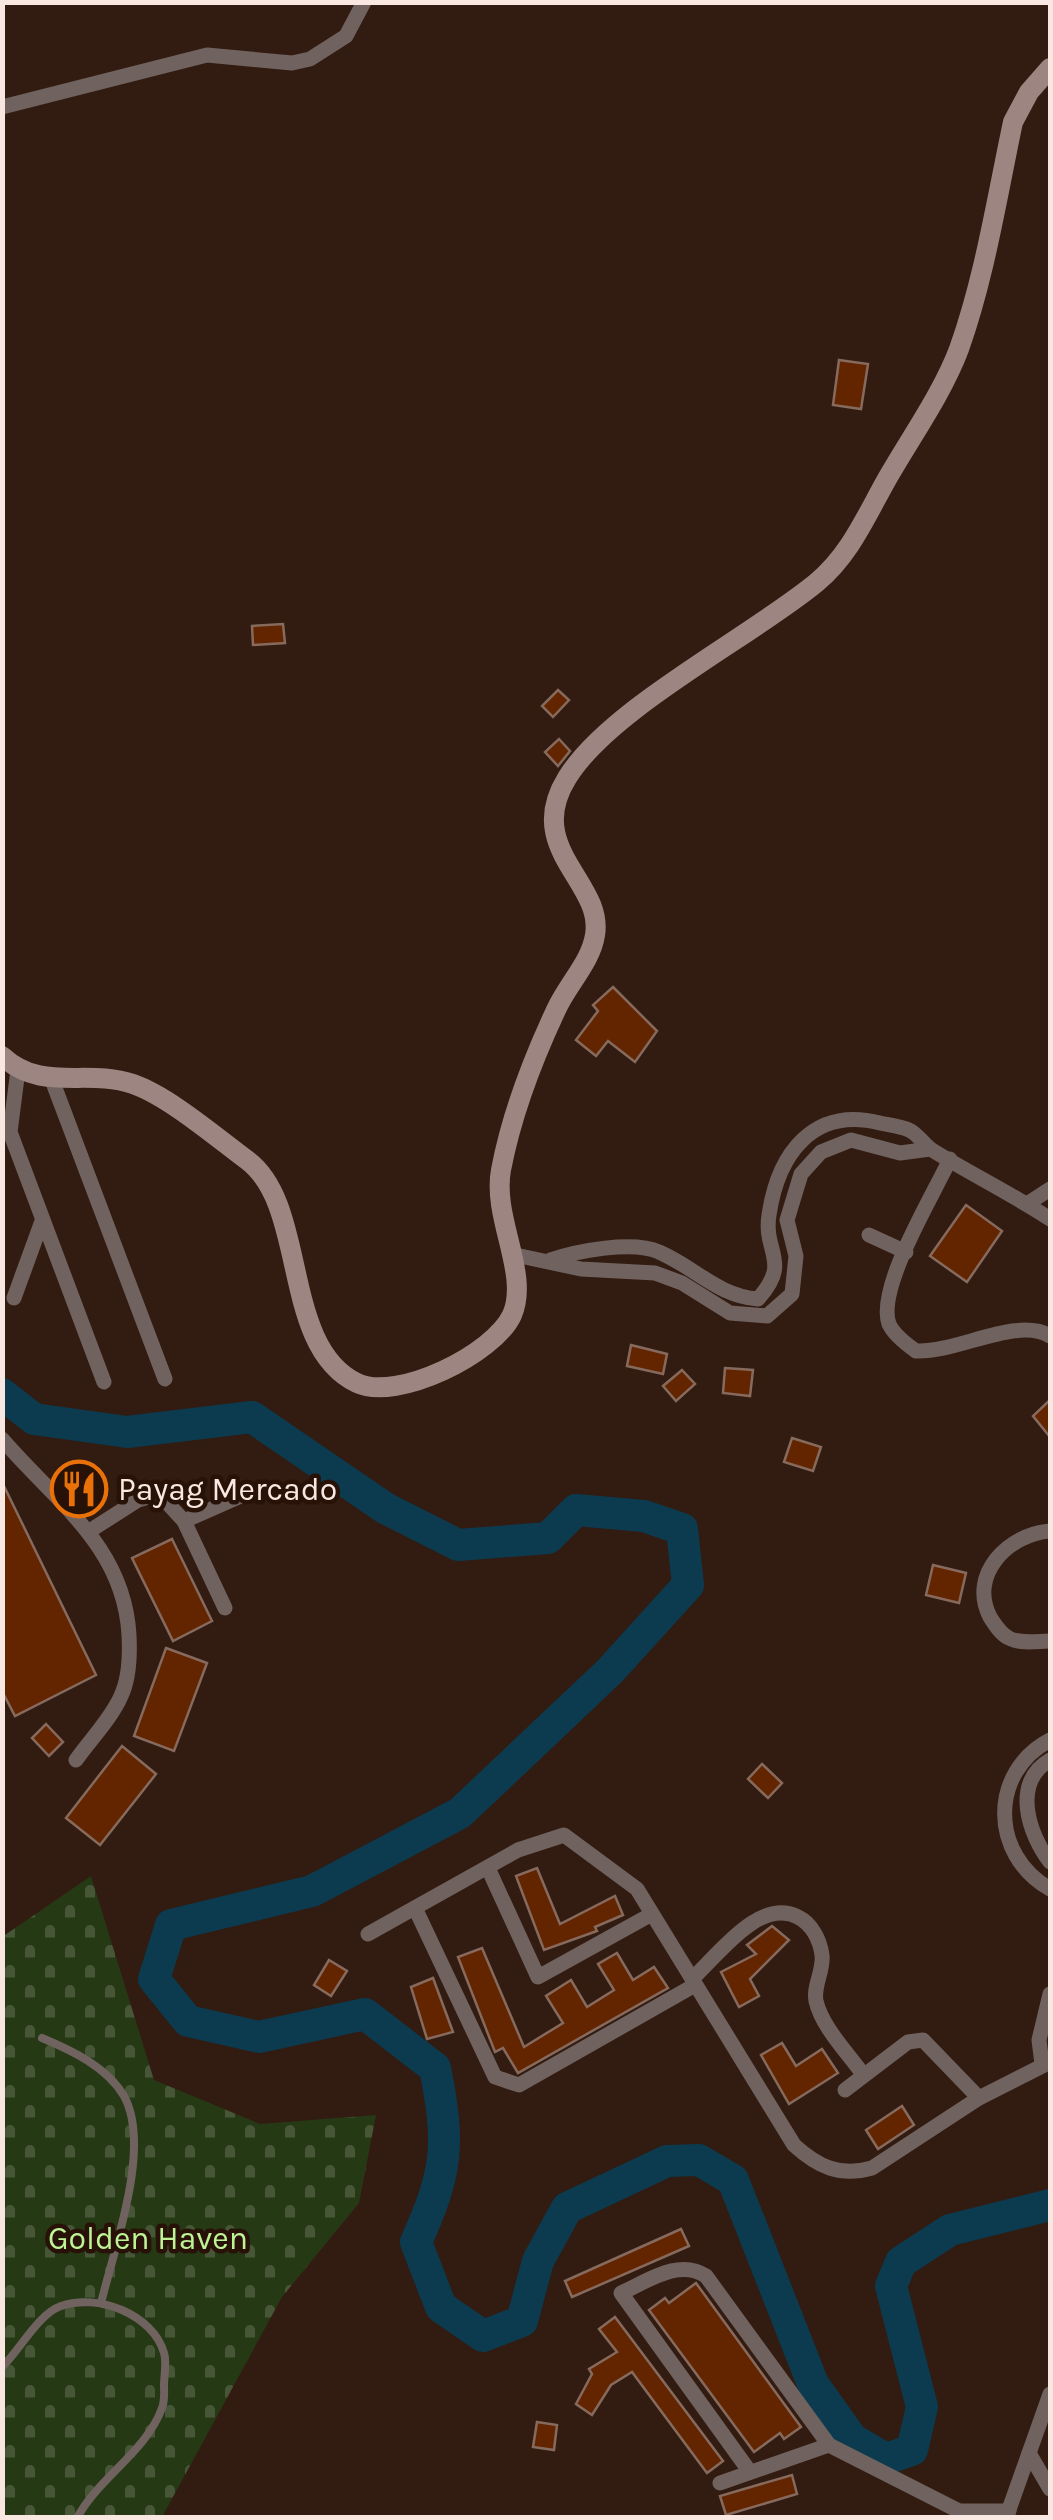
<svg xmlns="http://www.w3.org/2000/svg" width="1053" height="2520" font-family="Karla,sans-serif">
<defs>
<pattern id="cemetery-stones" width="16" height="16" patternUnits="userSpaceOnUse" patternTransform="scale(2.5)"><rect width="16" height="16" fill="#263915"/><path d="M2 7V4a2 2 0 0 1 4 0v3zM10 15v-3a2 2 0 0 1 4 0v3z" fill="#465637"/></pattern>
</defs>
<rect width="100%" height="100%" fill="#321b10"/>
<!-- cemetery -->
<polygon fill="url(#cemetery-stones)" points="91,1876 154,2080 260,2124 376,2115 359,2203 282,2297 162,2517 3,2517 2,1937"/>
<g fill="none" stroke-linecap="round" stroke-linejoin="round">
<!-- river -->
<path stroke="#0c3b50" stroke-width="32" d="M2,1394L34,1419L127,1432L252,1417L385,1508L458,1545L548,1538L576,1510L644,1516L682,1529L688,1585L610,1671L460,1813L312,1891L171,1925L154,1979L188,2021L259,2037L365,2014L435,2068C450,2144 448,2171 416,2242L441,2307L483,2336L522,2321L538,2261L567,2208L667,2161L699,2160L733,2180L813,2384L852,2439L886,2459L912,2450L922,2407L891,2286L901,2262L950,2230L1050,2205"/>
</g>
<!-- building -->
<g fill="#632400" stroke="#866a5d" stroke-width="2.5">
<polygon points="839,360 868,364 861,409 833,405"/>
<polygon points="283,624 285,643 253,645 252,626"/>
<polygon points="558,690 569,700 553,717 542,706"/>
<polygon points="559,739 570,751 558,766 545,752"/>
<polygon points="613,987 657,1031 635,1062 608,1041 596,1056 576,1040 598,1011 593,1005"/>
<polygon points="966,1205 1002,1231 967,1282 930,1256"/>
<polygon points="631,1345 667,1354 663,1374 627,1366"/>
<polygon points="725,1368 753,1370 750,1396 723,1393"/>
<polygon points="682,1370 695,1384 676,1401 663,1386"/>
<polygon points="1050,1400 1050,1437 1033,1416"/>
<polygon points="792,1438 821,1447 813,1471 784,1462"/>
<polygon points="71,1463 104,1500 88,1514 55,1478"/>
<polygon points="2,1482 96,1675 15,1716 2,1691"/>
<polygon points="172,1539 212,1621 173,1641 132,1558"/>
<polygon points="933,1565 966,1573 959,1603 926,1595"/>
<polygon points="166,1648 207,1663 174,1751 134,1736"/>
<polygon points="46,1724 63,1742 49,1756 32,1738"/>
<polygon points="122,1746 156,1774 100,1845 66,1818"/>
<polygon points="762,1764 782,1783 768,1798 748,1779"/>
<polygon points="537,1868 560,1924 615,1896 623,1915 595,1927 597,1931 544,1950 516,1876"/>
<polygon points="772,1926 789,1940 750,1979 759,1996 739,2007 721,1972 756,1954 747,1945"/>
<polygon points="482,1948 524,2047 563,2023 546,1996 571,1980 587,2007 614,1990 598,1964 617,1953 633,1980 654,1967 668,1988 518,2073 503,2048 495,2052 458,1957"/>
<polygon points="329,1960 347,1971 331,1996 314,1985"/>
<polygon points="433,1978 453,2032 427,2039 411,1987"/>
<polygon points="782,2043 796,2066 822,2049 838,2073 789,2104 761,2055"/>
<polygon points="902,2106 914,2125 878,2149 866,2130"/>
<polygon points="681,2229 689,2246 572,2297 565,2281"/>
<polygon points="696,2283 801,2427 784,2439 780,2433 754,2452 649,2310 665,2298 669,2303"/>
<polygon points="615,2317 723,2461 707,2473 632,2372 611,2385 592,2415 576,2404 592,2374 589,2369 617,2352 599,2329"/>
<polygon points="537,2422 557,2425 554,2450 533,2447"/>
<polygon points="792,2475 797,2494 726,2515 720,2496"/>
</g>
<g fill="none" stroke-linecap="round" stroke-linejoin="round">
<!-- service -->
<g stroke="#70625f" stroke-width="8">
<path d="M42,2038C71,2050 107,2067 124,2096C152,2147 114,2249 101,2303"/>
<path d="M2,2367C20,2350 38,2314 61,2306C97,2293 153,2314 164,2353C167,2362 164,2376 164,2385C164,2392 165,2401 162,2408C146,2452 99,2477 77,2518"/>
</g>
<!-- minor -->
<g stroke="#70625f" stroke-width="15">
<polyline points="2,107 207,55 292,63 310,59 346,36 364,2"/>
<polyline points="18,1070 10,1132 104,1382"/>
<polyline points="52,1080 165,1379"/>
<path d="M950,1159C934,1194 876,1288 889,1324C894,1335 906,1344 916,1351C957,1353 1017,1316 1050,1336"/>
<polyline points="1027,1204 1050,1189"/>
<polyline points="869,1235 906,1252"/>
<polyline points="511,1254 581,1269 655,1273 682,1283 730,1313 767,1316 792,1294 796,1256 787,1220 801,1174 821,1152 851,1140 900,1153 930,1149"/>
<path d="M550,1260C577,1251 633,1240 659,1252C696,1268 718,1296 758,1299C792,1261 763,1253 769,1215C778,1154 813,1106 880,1123C889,1125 901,1126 909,1130C918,1134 924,1145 932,1150C971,1174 1012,1194 1050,1219"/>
<polyline points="14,1298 42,1221"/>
<path d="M2,1439C56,1502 124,1546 129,1635C130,1654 129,1679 121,1696C111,1719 90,1740 76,1760"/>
<polyline points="184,1521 241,1496"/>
<polyline points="91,1530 138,1500 159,1494 184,1521 225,1608"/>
<path d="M1050,1531C1009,1534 968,1574 990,1617C995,1625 1002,1636 1011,1639C1022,1644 1039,1641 1050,1641"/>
<path d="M1050,1740C989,1772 990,1855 1050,1889"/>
<path d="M1050,1760C1011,1782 1029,1835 1050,1862"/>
<polyline points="488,1868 538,1977 652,1914"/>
<polyline points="415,1908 495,2077 519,2085 695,1985"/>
<path d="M368,1934L518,1850L564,1835L637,1889L794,2145C818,2167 840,2177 872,2168L979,2098L1050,2062"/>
<path d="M692,1979C719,1954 760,1897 798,1917C812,1924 820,1940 822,1955C824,1970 813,1986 816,2001C822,2027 847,2052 862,2073"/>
<polyline points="1042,2064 1039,2040 1050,1994"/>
<polyline points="845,2090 908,2042 923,2040 979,2098"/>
<polyline points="1029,2453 1050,2489"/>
<path d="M750,2472L621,2293C648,2281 679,2258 706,2276L829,2445L959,2511H1009"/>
<polyline points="720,2483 829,2445"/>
<polyline points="1006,2518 1050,2394"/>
</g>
<!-- secondary -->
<path stroke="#9d8682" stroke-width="20" d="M2,1056C42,1093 86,1068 133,1084C168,1096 216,1137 247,1160C309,1206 280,1346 357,1383C397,1402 494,1354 512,1315C530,1274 492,1218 501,1170C511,1117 533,1059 556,1010C567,985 591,962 595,935C604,882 523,849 567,778C609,709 749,638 816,583C850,555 866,516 887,479C911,437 942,394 959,349C985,276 997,197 1013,122L1029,92L1050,68"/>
</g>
<!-- icons -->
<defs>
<g id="restaurant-ring" transform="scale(2.875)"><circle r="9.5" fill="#281207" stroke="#e8710a" stroke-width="1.5"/><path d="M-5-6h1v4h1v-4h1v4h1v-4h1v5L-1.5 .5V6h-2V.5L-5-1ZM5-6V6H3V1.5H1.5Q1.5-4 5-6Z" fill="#e8710a"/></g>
</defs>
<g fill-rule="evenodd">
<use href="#restaurant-ring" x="79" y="1489"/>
</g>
<g text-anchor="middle" stroke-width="9" stroke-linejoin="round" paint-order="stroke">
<!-- poi labels -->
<g font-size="32" fill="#f9e8e1" stroke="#281207" text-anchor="start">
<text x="118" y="1500">Payag Mercado</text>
</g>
<!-- park labels -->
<g font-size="32" fill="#bff397" stroke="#281207">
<text x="148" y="2249">Golden Haven</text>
</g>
</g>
<!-- border -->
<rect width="1053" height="2520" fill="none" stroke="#f9e8e1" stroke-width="10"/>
</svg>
